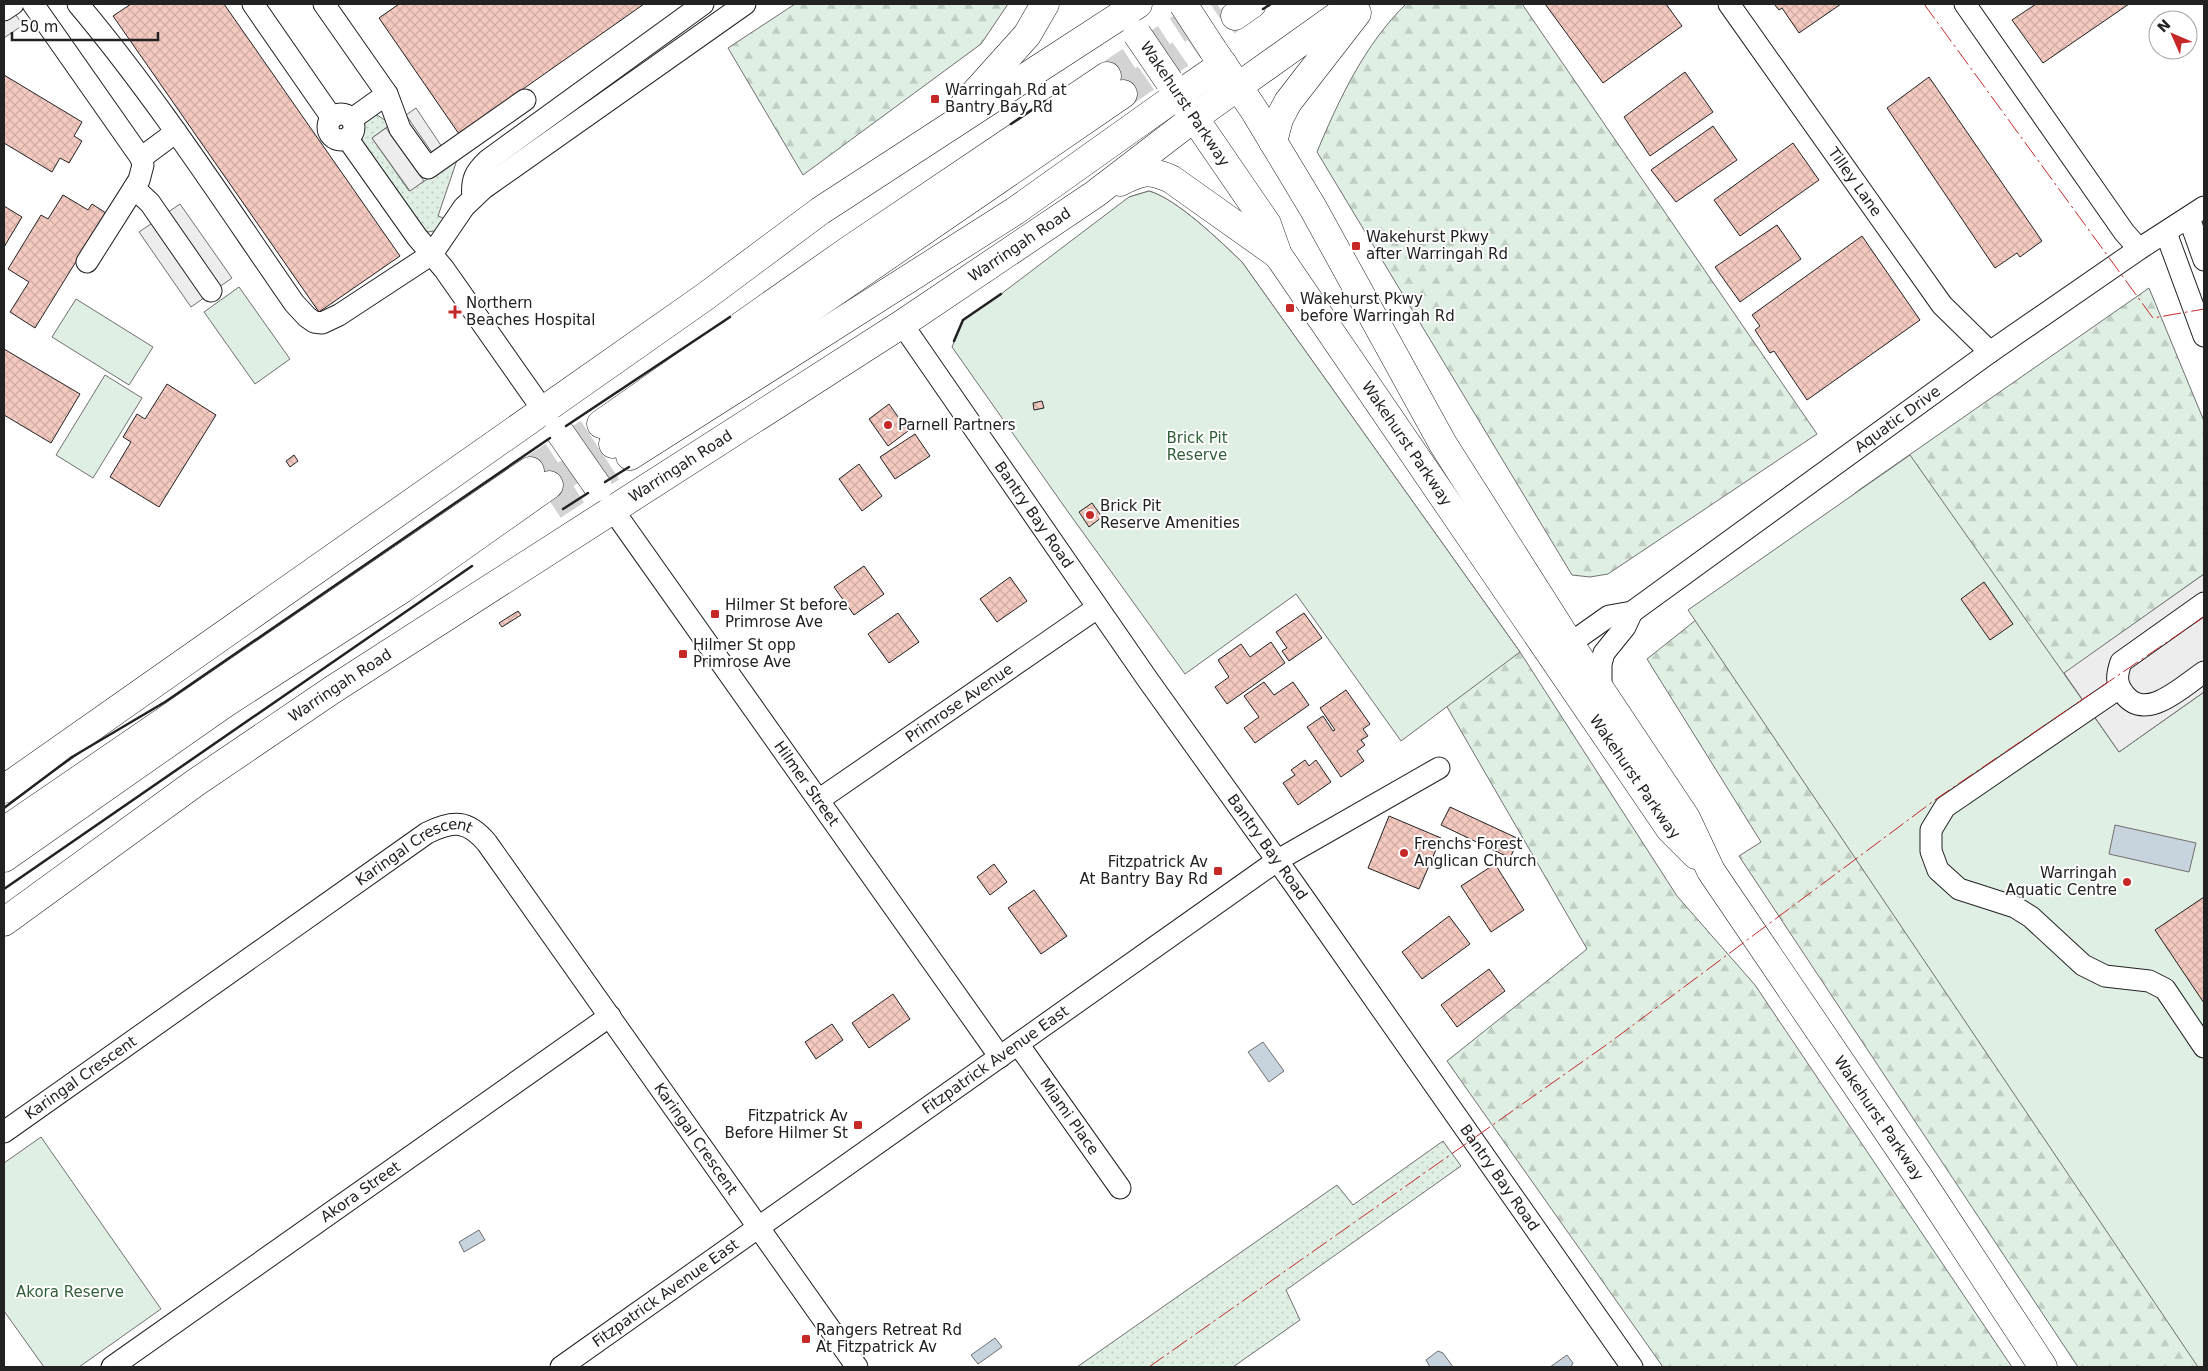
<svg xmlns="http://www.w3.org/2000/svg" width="2208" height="1371" font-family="'DejaVu Sans',sans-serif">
<defs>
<pattern id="grass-dots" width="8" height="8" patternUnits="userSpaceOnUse" patternTransform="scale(1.25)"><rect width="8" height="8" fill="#e0efe3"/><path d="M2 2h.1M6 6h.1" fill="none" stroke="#c0cdc2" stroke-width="1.8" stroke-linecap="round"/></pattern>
<pattern id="forest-firs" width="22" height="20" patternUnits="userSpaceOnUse" patternTransform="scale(1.25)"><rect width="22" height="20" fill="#e0efe3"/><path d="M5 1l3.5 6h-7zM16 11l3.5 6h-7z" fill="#c0cdc2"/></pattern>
<pattern id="building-cross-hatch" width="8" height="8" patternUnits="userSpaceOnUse" patternTransform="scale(1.25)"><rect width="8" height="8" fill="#f3c9c0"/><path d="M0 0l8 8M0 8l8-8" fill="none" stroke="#d0aca5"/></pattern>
</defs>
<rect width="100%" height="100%" fill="#fff"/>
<!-- grass -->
<g fill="url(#grass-dots)" stroke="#6f6f6f">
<polygon points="377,115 391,124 372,138 409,191 457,160 438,216 446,219 439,230 428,232 421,227 362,141 362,125 371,116"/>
<polygon points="1443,1141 1461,1166 1286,1290 1300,1320 1233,1367 1077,1367 1337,1185 1353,1205"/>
</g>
<!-- forest -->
<g fill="url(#forest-firs)" stroke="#6f6f6f">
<polygon points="795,4 1008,4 981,44 803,175 728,48"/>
<path d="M1406,4H1522L1817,434L1608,574L1590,577L1572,575L1317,152C1339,99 1365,44 1406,4Z"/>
<path d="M1149,191C1177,199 1220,241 1242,262L1520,652L1677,896L1755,985L2012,1367H1663L1447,1061L1587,949L1361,558L1129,197Z"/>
<polygon points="2149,288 2204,421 2204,574 2064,674 2119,752 2204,1367 2078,1367 1739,856 1761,842 1647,659 1859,490"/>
</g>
<!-- green -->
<g fill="#e0efe3" stroke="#6f6f6f">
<path d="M1149,191C1177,199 1220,241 1242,262L1520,652L1401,741L1296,594L1185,674L1066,509L952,347L963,320L1001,294L1129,197Z"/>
<polygon points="239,287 290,359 255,384 204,312"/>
<polygon points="76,299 153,347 129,385 52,337"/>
<polygon points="105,375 142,398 93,478 56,455"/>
<polygon points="1910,455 2119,752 2204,692 2204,1367 2198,1367 1688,610"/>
<polygon points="41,1137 161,1309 79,1367 44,1367 4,1311 4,1163"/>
</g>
<!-- parking -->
<g fill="#ededed" stroke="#6f6f6f">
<polygon points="4,4 8,4 23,25 4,38"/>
<polygon points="416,108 444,150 435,157 406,115"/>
<polygon points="386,128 424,181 410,191 372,138"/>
<polygon points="180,204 232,278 191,307 139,232"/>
<polygon points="2204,574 2204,692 2119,752 2064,673"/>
</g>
<!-- water -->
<g fill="#c7d3dd" stroke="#6f6f6f">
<polygon points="2115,825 2196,843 2189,872 2109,854"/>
<polygon points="1263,1042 1284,1071 1269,1082 1248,1052"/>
<polygon points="479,1230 485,1240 464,1252 459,1242"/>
<polygon points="995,1338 1002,1347 978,1364 971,1355"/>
<polygon points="1438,1351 1443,1353 1453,1367 1430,1367 1426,1360"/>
<polygon points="1567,1355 1573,1363 1571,1367 1550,1367"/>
</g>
<!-- building -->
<g fill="url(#building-cross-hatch)" stroke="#222">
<polygon points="131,4 224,4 400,256 319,312 113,16"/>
<polygon points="399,4 644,4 459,134 379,18"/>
<polygon points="1545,4 1666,4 1682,26 1603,83"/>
<polygon points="1774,4 1841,4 1799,33 1782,8 1779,10"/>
<polygon points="2036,4 2129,4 2043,63 2012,20"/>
<polygon points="1685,72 1713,112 1650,156 1624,117"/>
<polygon points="4,75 82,122 74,136 82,141 69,163 60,158 52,172 4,143"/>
<polygon points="1929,77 2042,241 2020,257 2017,253 1995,268 1887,108"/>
<polygon points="1713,126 1737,160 1676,202 1651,170"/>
<polygon points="1793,143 1819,180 1740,236 1714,200"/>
<polygon points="63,195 88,210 92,204 106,213 35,328 10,312 29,282 8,269 41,215 48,219"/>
<polygon points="4,206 22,217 4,247"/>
<polygon points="1777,225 1801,259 1740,302 1715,267"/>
<polygon points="1862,236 1920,320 1807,400 1774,351 1770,353 1755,330 1760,326 1752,315"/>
<polygon points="4,349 80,394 51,443 4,415"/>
<polygon points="167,384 216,415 159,507 110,477 131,442 123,437 137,414 145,419"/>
<polygon points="1042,401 1044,408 1034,410 1033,403"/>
<polygon points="889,404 908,431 888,446 869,419"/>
<polygon points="915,434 930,456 895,479 880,457"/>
<polygon points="294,455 298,461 290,467 286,461"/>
<polygon points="859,464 882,496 862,511 839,479"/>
<polygon points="1092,503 1102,517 1089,527 1079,512"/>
<polygon points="864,566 884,594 854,615 834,587"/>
<polygon points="1010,577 1027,601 997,622 980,599"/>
<polygon points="1984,582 2013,624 1990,640 1961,599"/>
<polygon points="518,611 521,615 502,627 499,623"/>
<polygon points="898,613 919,642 889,663 868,634"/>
<polygon points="1304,613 1322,638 1289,661 1282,651 1287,648 1276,632"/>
<polygon points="1271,642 1285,663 1227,704 1215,687 1229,677 1218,660 1241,644 1250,657"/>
<polygon points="1264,682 1274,695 1293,682 1309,705 1255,743 1244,728 1259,717 1244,696"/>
<polygon points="1346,690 1370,724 1363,729 1368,736 1361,740 1365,745 1357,751 1364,761 1341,777 1307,727 1323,716 1333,731 1335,730 1320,708"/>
<polygon points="1305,760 1309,766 1316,760 1331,782 1298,805 1283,783 1295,775 1291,770"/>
<polygon points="1450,807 1519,839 1510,858 1441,825"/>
<polygon points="1389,816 1441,838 1419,889 1368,868"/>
<polygon points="994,864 1007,882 990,895 977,877"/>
<polygon points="1495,864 1524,910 1491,932 1461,886"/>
<polygon points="1034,890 1067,936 1041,954 1008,908"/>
<polygon points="2204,897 2204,1003 2155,930"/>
<polygon points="1449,916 1470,944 1422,979 1402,952"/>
<polygon points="1489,969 1505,991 1457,1027 1441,1005"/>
<polygon points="893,994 910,1019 869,1048 852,1023"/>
<polygon points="832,1024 843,1040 816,1059 805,1042"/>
</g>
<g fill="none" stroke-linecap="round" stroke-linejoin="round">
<!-- highway-tunnel -->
<g stroke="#d3d3d3" stroke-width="28" stroke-dasharray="28 14" stroke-linecap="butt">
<polyline points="1107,76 1217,4"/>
<polyline points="1123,94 1235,16"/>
<polyline points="530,471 601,424"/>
<polyline points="549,485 601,452"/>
<polyline points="553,506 630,456"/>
</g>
<!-- minor casing -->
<g stroke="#222" stroke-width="23">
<g id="minor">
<polyline points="33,4 141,158 143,165 139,180 87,262"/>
<path d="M78,4C157,98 224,202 294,303L307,317L314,322L322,323L339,315L432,254L464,207L484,188L745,4"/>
<polyline points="253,4 332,118"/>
<polyline points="324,4 387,94 400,129 428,168 525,100"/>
<path id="s1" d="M1729,4L1942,305L1990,352"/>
<polyline points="1965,4 2124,232 2139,249"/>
<polyline points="4,10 13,4"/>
<circle cx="341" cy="127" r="13"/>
<polyline points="352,119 387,94"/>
<polyline points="347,138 417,237 444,269 543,410"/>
<polyline points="141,158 176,132"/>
<polyline points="134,188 150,203 211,291"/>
<path d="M473,198C471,180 475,172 488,160L703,4"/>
<polyline points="2189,218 2204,260"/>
<polyline points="2166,233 2204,336"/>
<path id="s2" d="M902,324L1148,680L1294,884L1632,1367"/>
<path id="s3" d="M613,510L1000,1057"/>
<path d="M2204,603L2121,662C2117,674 2115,683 2124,694C2146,723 2183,686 2204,672"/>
<path id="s4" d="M1558,652L1609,616L1632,612L1990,352L2139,249L2204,207"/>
<polyline points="2119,688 1945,807 1931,830 1931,851 1938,870 1959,889 2015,907 2031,917 2083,965 2105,976 2149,981 2165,989 2204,1047"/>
<polyline points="1601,692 1601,664 1604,653 1625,627 1632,612"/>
<path id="s5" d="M820,799L1097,608"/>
<path id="s6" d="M1018,1044L1120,1188"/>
<path id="s7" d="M4,1132L427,833C453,820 468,820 487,843L857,1367"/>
<path id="s8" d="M112,1367L610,1016"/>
<path id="s9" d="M561,1367L1278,860L1439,768"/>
</g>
</g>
<!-- major casing -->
<g stroke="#222" stroke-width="29">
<g id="major">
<path id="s10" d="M1213,50L1254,110L1313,208L1443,444L1570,644L1686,818L1711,871L1920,1179L2043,1367"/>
<polyline points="1178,95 1223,64"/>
<path id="s11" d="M1184,103L1267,224L1278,255L1670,829L1696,855"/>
<polyline points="964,105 1027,35 1045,4"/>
<polyline points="1273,142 1279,119 1288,102 1357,13"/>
<path d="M1120,182C1142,171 1148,169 1171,179L1278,255"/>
<polyline points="4,789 706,296 820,211 1138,4"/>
<path id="s12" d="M4,922L195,783L332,690L902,324L1095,194L1194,118L1354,4"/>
</g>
</g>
<!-- highway casing -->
<g stroke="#222" stroke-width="29">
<g id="highway">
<polyline points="1235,16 1252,4"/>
<polyline points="601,424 849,250 1107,76"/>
<polyline points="613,444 1123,94"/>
<polyline points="630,456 1015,211 1178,95"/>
<polyline points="4,831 530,471"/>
<polyline points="4,858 224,704 402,589 549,485"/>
</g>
</g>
<!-- minor -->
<use href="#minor" stroke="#fff" stroke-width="21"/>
<!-- major -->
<use href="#major" stroke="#fff" stroke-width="28"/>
<!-- highway -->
<use href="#highway" stroke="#fff" stroke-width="28"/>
<!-- major-bridge casing -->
<g stroke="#222" stroke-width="29" stroke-linecap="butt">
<g id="major-bridge">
<polyline points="1183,4 1213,50"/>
<polyline points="1137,34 1169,81"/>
<polyline points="559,431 598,487"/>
</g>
</g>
<!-- major-bridge -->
<use href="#major-bridge" stroke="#fff" stroke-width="28"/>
<!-- wall -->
<g stroke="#222" stroke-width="2.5">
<polyline points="1263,9 1271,4"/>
<polyline points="1011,124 1045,101"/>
<polyline points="954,341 963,320 1001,294"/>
<polyline points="566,426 730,317"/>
<polyline points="605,482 629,467"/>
<polyline points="563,509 588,493"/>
<polyline points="4,808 72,757 165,702 550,438"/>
<polyline points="4,889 472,566"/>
</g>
<!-- power -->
<g stroke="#c62828" stroke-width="1" stroke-dasharray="18 4 2.5 4" stroke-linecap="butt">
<polyline points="1924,4 2153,318 2204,309"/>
<polyline points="1149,1367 1609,1043 1939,797 2204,617"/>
</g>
</g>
<!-- markers -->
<g fill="#c62828" stroke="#fff" stroke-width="2">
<rect x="930" y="94" width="10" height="10" rx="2.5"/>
<rect x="1351" y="241" width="10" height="10" rx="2.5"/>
<rect x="1285" y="303" width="10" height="10" rx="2.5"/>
<path d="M452.5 304.5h5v5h5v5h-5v5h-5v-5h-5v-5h5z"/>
<circle cx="888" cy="425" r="5"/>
<circle cx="1090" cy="515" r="5"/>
<rect x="710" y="609" width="10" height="10" rx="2.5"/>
<rect x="678" y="649" width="10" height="10" rx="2.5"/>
<circle cx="1404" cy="853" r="5"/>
<rect x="1213" y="866" width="10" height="10" rx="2.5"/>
<circle cx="2127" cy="882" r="5"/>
<rect x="853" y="1120" width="10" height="10" rx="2.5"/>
<rect x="801" y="1334" width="10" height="10" rx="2.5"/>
</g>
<g text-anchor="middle" stroke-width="4" stroke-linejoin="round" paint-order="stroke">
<!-- poi labels -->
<g font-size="15" fill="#222" stroke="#fff" text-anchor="start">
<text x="945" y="95">Warringah Rd at<tspan x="945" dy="17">Bantry Bay Rd</tspan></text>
<text x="1366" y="242">Wakehurst Pkwy<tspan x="1366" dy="17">after Warringah Rd</tspan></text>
<text x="1300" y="304">Wakehurst Pkwy<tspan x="1300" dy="17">before Warringah Rd</tspan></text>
<text x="466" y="308">Northern<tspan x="466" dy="17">Beaches Hospital</tspan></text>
<text x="898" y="430">Parnell Partners</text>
<text x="1100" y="511">Brick Pit<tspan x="1100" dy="17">Reserve Amenities</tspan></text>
<text x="725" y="610">Hilmer St before<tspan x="725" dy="17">Primrose Ave</tspan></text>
<text x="693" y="650">Hilmer St opp<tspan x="693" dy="17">Primrose Ave</tspan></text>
<text x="1414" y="849">Frenchs Forest<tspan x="1414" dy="17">Anglican Church</tspan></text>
<text x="1208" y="867" text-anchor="end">Fitzpatrick Av<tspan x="1208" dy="17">At Bantry Bay Rd</tspan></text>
<text x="2117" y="878" text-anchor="end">Warringah<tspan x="2117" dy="17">Aquatic Centre</tspan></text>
<text x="848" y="1121" text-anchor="end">Fitzpatrick Av<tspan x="848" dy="17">Before Hilmer St</tspan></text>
<text x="816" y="1335">Rangers Retreat Rd<tspan x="816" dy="17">At Fitzpatrick Av</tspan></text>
</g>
<!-- street labels -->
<g font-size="15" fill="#222" stroke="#fff">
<text transform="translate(1185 104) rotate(56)" y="5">Wakehurst Parkway</text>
<text dy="5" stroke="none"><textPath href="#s1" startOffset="218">Tilley Lane</textPath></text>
<text dy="5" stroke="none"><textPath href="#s12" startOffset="1221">Warringah Road</textPath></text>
<text dy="5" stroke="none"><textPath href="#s4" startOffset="414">Aquatic Drive</textPath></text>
<text dy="5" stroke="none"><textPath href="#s11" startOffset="408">Wakehurst Parkway</textPath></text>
<text dy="5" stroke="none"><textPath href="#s12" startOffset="816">Warringah Road</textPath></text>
<text dy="5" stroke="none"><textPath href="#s2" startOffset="232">Bantry Bay Road</textPath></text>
<text dy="5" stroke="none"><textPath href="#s12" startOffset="411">Warringah Road</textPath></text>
<text dy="5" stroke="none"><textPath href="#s5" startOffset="169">Primrose Avenue</textPath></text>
<text dy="5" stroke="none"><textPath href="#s11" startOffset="812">Wakehurst Parkway</textPath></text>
<text dy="5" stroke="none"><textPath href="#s3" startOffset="335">Hilmer Street</textPath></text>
<text dy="5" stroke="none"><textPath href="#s2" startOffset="638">Bantry Bay Road</textPath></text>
<text dy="5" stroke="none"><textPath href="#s7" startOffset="499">Karingal Crescent</textPath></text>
<text dy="5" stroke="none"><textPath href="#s9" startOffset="532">Fitzpatrick Avenue East</textPath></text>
<text dy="5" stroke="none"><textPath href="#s7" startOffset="94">Karingal Crescent</textPath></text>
<text dy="5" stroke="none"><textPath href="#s6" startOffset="89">Miami Place</textPath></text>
<text dy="5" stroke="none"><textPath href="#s10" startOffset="1260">Wakehurst Parkway</textPath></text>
<text dy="5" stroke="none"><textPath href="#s7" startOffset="948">Karingal Crescent</textPath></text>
<text dy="5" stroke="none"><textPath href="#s2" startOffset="1042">Bantry Bay Road</textPath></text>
<text dy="5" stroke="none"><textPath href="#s8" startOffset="304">Akora Street</textPath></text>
<text dy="5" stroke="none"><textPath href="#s9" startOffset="128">Fitzpatrick Avenue East</textPath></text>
</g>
<!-- park labels -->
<g font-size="15" fill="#2f5e38" stroke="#fff">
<text x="1197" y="443">Brick Pit<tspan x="1197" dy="17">Reserve</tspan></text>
<text x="70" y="1297">Akora Reserve</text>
</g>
</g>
<!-- border -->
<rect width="2208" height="1371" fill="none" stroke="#222222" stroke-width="10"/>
<!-- north arrow -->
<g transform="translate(2173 35) rotate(315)"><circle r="24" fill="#ffffff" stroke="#a7a7a7"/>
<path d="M0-4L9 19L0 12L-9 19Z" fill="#c62828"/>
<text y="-8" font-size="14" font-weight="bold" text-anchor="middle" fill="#222222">N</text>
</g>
<!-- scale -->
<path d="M12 32v8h146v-8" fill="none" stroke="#222222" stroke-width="2.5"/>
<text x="20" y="32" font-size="15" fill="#222222" stroke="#ffffff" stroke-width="4" paint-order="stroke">50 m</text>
</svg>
